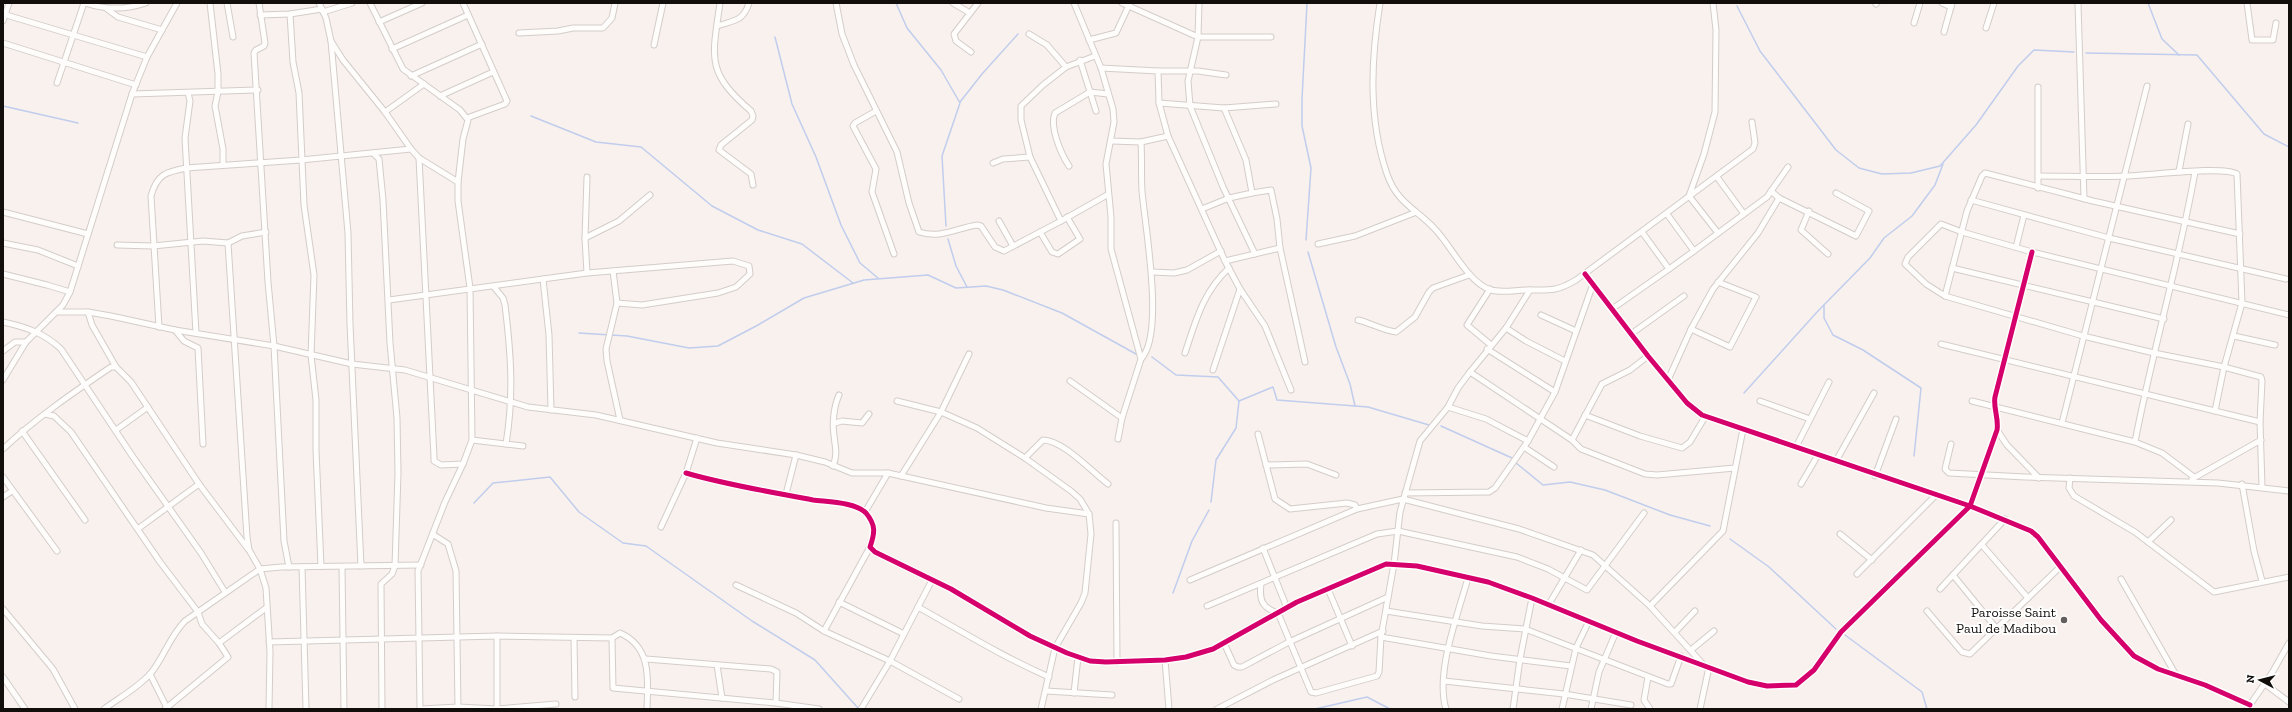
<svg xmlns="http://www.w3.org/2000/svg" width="2292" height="712" font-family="'Zilla Slab',serif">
<rect width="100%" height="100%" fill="#f9f1ed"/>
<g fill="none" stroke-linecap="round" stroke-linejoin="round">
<!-- stream -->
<g stroke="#c0cded" stroke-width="1.5">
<polyline points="896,3 907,28 941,70 960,103 942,156 946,226"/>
<polyline points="2148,3 2162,39 2179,55"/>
<polyline points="1737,6 1760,51 1836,150 1859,168 1882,174 1911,173 1940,166 1976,125 2018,66 2034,50 2074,52"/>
<polyline points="775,37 792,104 816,157 841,225 860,263 878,278"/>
<polyline points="2086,53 2197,55 2264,134 2289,147"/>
<polyline points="960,102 982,74 1018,34"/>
<polyline points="3,106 78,123"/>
<polyline points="531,116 596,142 641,147 712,206 758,230 802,244 853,283"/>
<polyline points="948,239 956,266 967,287"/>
<polyline points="1306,240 1311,168 1302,126 1302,99 1307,3"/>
<polyline points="1308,252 1336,347 1350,384 1355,406"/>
<polyline points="1824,305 1824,318 1833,335 1863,350 1921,388 1914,456"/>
<polyline points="579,333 627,336 689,348 718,346 758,325 804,298 864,280 928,275 956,288 986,286 1003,290 1062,313 1136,354"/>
<polyline points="1152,357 1176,375 1218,377 1239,401 1273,387 1277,400 1368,407 1429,425"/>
<polyline points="1744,393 1817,312 1870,258 1884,238 1912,216 1935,185 1943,164"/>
<polyline points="1441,426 1512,458"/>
<polyline points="1516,463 1543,485 1570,482 1605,490 1670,515 1710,526"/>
<polyline points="1211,502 1216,460 1236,428 1239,401"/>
<polyline points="474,503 493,483 550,477 579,512 623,543 646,546 752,621 815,660 858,708"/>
<polyline points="1730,539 1769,567 1836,629"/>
<polyline points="1173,593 1192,541 1209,510"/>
<polyline points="1845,635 1922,692 1927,709"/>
<polyline points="1315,709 1367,697 1390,709"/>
</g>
<!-- minor casing -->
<g stroke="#d3cdca" stroke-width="7">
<g id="minor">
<path d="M85,3C106,10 125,10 146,3"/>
<polyline points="210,3 218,74 218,92 215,106 223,149 223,164"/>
<polyline points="227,3 233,37"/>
<polyline points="259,3 265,43 264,46 256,50 254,53 268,282 274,346 284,541 289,567"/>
<polyline points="319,3 326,18 331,41 343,60 385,112 411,149 419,158 458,182"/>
<polyline points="370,3 403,69 460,110 468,120 463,139 458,182 458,201 470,288 472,440 463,464 445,502 418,571 420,709"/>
<polyline points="463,3 507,101 505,104 467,118"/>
<path d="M720,3C712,59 706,72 751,111L753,116L752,120L721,145L719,150L751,174L753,185"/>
<path d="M836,3L842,34L854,65L897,152L909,203L919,232C940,239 957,228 977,225L981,226L995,247L1004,251L1061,221"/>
<polyline points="953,3 970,13"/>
<polyline points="1074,3 1101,68 1113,109 1114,122 1106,164 1111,217 1111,249 1141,359 1122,418 1118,439"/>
<polyline points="1122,3 1198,37 1271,37"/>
<polyline points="1199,3 1198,37 1188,81 1190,106 1223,187 1255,254"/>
<path d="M1380,3C1371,60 1368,119 1387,174C1397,203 1415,208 1434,228C1451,245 1468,283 1491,290C1502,293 1516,290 1527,290C1549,290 1556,292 1576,280L1753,149L1755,143L1752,122"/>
<polyline points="1942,3 1951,7"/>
<polyline points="2078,3 2084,199"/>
<polyline points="2247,3 2252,40 2273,40 2276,23"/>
<polyline points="1876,4 1877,3"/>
<polyline points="107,9 118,17 162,30"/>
<polyline points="323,12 352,3"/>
<polyline points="3,14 147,57"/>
<polyline points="290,14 293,62 299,93 304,205 314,275 311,355 316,400 316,450 321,566"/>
<polyline points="260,15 290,14 322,9"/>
<polyline points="3,21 9,3"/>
<polyline points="379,22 422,3"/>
<polyline points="1914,23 1920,3"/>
<path d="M717,26C734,20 743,22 749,3"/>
<polyline points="1986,28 1994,3"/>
<polyline points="1944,32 1952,3"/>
<polyline points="519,33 558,31 573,28 603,28 612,18 615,3"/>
<polyline points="1029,34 1047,45 1066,67"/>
<polyline points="1089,40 1116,33 1130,3"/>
<polyline points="331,41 348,233 350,324 361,566"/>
<polyline points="3,43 136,85"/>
<polyline points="654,45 663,3"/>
<polyline points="392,49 468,15"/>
<polyline points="971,52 956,41 954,34 978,3"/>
<polyline points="1095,56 1066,67 1043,85 1021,106 1021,120 1030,157 1061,221 1107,195"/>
<polyline points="1080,60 1096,111"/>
<polyline points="1101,68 1158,71 1159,103 1168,136 1225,261 1240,289 1265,326 1291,390"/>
<polyline points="1158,71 1198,71 1226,75"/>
<polyline points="411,76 482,44"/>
<polyline points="57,83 84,3"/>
<polyline points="188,93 190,101 185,138 196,333"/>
<polyline points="132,94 258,90"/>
<polyline points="440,96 493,72"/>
<polyline points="1159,103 1224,108 1276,104"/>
<polyline points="876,111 855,123 853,126 876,169 872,192 894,254"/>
<polyline points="385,112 424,84"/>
<polyline points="1111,141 1141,142 1168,136"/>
<polyline points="373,153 379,159 383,200 390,343 397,418 398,473 395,566 392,574 381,584 382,709"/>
<polyline points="419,158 434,457 434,461 441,465 463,464"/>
<polyline points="993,163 1003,159 1030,157"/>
<path d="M1069,166C1061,154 1049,126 1055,113L1090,92L1108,94"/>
<polyline points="2179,171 2188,124"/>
<path d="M2038,176C2071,176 2109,178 2142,175C2160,174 2224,166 2237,174L2242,303L2224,367L2215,411"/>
<polyline points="2038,188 2038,87"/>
<polyline points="1771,191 1779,198 1856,236 1869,211 1836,193"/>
<polyline points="1252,193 1271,190 1277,219 1280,248 1305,362"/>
<polyline points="1689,196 1704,154 1715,112 1716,30 1713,3"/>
<polyline points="1689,196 1718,233"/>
<polyline points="1971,200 2109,238 2286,279"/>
<polyline points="1202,209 1229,198 1252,193 1246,160 1224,108"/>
<polyline points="1809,211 1801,230 1828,254"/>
<polyline points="3,212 88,234"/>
<polyline points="1667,214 1694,251 1744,214 1717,177"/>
<polyline points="1744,214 1767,197 1788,167"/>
<polyline points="999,221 1013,246"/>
<polyline points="1040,232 1052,252 1058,254 1080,239 1067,217"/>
<polyline points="2240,234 2093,201 1985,173 1982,176 1967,211 1945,296 2083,336 2154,353 2224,367 2261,377 2262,381 2260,422 2262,487"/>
<polyline points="585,238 619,221 650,195"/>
<polyline points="3,243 38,250 78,266"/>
<polyline points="228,243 247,537 249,550 260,569 266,588 270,652 269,709"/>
<polyline points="1318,244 1355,236 1414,213"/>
<polyline points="117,245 153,246 203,241 228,243 242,236 266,232"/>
<polyline points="2016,247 2024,215"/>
<polyline points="1225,261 1280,248"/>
<polyline points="1952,268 2164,319"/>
<polyline points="1669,269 1694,251"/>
<polyline points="613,271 617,303 606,349 607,361 620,420"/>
<polyline points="1152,272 1174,273 1187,270 1221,251"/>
<polyline points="587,273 585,238 587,177"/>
<polyline points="3,274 47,285 70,292"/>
<polyline points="1585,274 1648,356 1687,403 1702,415 1970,506 2031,531 2038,537 2101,620 2134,656 2158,669 2205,685 2250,705"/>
<polyline points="543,279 549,335 551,410"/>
<path d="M494,287L503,298L505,305C511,354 514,395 506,444"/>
<polyline points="1490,289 1467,325 1491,345"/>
<polyline points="1945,296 1926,284 1905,264 1908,257 1941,224 1962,232 2032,252 2289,315"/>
<polyline points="389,300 587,273 733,261 749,266 750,274 736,287 718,293 642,305 617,303"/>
<polyline points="1612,309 1669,269 1642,232"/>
<polyline points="56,312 88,312 111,316 175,330 274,346 352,364 405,370 528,407 596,415 717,443 796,455 825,462 852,473 888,473 1046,508 1089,514"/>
<polyline points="88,312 92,325 116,367"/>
<polyline points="1541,315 1576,331"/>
<path d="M1358,320C1371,323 1382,330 1396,332L1415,317L1429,292L1433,288L1469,275"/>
<path d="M3,322C26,327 44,333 61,349L133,457L201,553L225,592"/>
<path d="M159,327L151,196C157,174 166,172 186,168L301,160L411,149"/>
<polyline points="1506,328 1526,341 1565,361"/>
<polyline points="1691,329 1730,347 1756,297 1718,282"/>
<polyline points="175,330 184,341 198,348 203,444"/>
<polyline points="1631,334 1684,296"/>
<polyline points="2234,336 2275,345"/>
<polyline points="1941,344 2260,422"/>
<polyline points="1487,349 1555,392"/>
<polyline points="3,351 15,342 26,342"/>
<path d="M1185,353C1196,320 1203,292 1229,268"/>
<path d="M1141,359C1165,334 1145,227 1142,191C1141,175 1142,158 1141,142"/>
<polyline points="1213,370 1240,289"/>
<polyline points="1470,372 1572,440 1581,449 1645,474 1657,475 1735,468"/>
<polyline points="3,380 26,342 63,305 70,292 132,94 147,57 177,3"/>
<polyline points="1668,380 1691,329 1713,289 1758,233 1779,198"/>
<polyline points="1070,381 1122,418"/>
<polyline points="897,401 941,412 977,428 1025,458 1071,491 1080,499 1089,514 1091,534 1085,593 1081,603 1055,648 1041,709"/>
<polyline points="1760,401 1810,419"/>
<polyline points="1972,401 2135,442 2162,453 2194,477"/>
<polyline points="1448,407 1486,419 1528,441"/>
<polyline points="45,414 54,416 71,432 160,562 198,612 202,624 219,643 228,657 165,709"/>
<polyline points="1585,415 1640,436 1682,448 1690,442 1705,417"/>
<polyline points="835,423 842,421 862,423 869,414"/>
<polyline points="2062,423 2147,86"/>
<polyline points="116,430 148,407"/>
<polyline points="1997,430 2007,445 2039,478"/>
<polyline points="22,431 85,520"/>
<polyline points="1258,434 1275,499 1290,509 1347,503 1355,505 1357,509"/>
<polyline points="472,440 523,446"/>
<polyline points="1572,440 1602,384 1630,370 1648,356"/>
<path d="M2135,442C2152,352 2179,263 2195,172"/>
<polyline points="1951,444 1945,469 1949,473 2025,477 2218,483 2289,491"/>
<polyline points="1524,447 1554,467"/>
<polyline points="1796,447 1829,382"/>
<path d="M3,449C36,418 74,392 111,367H116L131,382L199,484L248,549"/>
<path d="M1025,458L1043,440C1063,440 1092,472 1108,484"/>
<polyline points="1836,461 1874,393"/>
<polyline points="1266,465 1307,464 1336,475"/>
<path d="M833,466C838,454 835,447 834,435C832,423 834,406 839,395"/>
<path d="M686,473C727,485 771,492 813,500C827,502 855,502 866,513C876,525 875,533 870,547L875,552L951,589L1030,636L1067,653L1090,661L1106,662L1165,660L1186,657L1213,649L1297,602L1386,564L1417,566L1488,582L1532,598L1637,641L1748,682L1767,686L1796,685L1814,670L1841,632L1970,506L1997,430C1999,418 1993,408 1995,397L2032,252"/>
<polyline points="901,476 941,412 969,354"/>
<polyline points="1875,476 1896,419"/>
<polyline points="3,477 57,551"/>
<polyline points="2070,478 2069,488 2074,496 2135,532 2214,592 2289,577"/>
<polyline points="2192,479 2261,440"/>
<polyline points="1801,484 1818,455"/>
<polyline points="2242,484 2254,551 2262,581"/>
<polyline points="1405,493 1489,492 1495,488 1528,441 1555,392 1593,284"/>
<polyline points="786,494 796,455"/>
<polyline points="3,497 12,491"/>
<polyline points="865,512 888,473"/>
<polyline points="1116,523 1117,662"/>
<polyline points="661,527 686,473 697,438"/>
<polyline points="139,528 199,484"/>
<polyline points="1840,534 1872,560"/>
<polyline points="434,535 448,544 456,571 458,709"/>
<polyline points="2148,542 2171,520"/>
<polyline points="1982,545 2028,598"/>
<polyline points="1263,548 1287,608"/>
<polyline points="302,567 306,709"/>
<polyline points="342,567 344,709"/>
<polyline points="1857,574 1936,495"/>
<polyline points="1953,575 1997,629"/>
<polyline points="2121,579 2176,675"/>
<polyline points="1190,580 1357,509 1403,499 1519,529 1593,555 1650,606 1702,663"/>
<path d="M1261,584C1259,600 1262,608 1278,613L1311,692L1316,693L1377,676L1379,672L1381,637L1394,564L1400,512L1420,441L1448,407L1458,388L1470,372L1506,328L1530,290"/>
<polyline points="736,585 796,613 824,631 890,661 959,699"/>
<polyline points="1328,589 1352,646"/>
<polyline points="1940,589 2005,519"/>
<polyline points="839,602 904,634"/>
<polyline points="1549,604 1581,550"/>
<polyline points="1207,606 1377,534 1398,531 1517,557 1548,569 1587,590 1644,513"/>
<polyline points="1650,606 1723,531 1743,429"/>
<path d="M918,607C961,631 1003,657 1049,677"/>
<polyline points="3,609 53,669 75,709"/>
<polyline points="1386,611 1482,626 1525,629 1668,684 1671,684 1681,656"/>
<polyline points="1927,611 1962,652 1970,654 2060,567"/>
<polyline points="824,631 870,547"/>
<polyline points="1675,632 1695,611"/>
<polyline points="497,636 497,709"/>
<polyline points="1381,637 1491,656 1571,666"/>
<polyline points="574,638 575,697"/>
<polyline points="612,638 613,688 776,703 819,709"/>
<path d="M269,642L497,636L612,638L620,633C652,647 648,680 647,709"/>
<polyline points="219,643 266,608"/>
<polyline points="1224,643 1234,665 1238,667 1242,667 1289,642 1388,597"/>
<polyline points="1691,650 1714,631"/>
<polyline points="646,659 771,669 777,672 776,703"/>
<polyline points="1165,660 1169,709"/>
<polyline points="717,665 722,698"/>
<polyline points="150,674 167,708"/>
<polyline points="3,677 25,709"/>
<polyline points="1648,677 1644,700 1650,709"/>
<polyline points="1444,681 1564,694 1631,705"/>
<polyline points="2265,684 2289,702"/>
<polyline points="1046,691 1112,695"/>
<polyline points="1074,693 1078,657"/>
<path d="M104,709C119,698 139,687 151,673C164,657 170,636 185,621L260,569L281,567L421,565"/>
<polyline points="421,709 458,707 497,709 556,704"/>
<polyline points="861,709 890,661 932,580"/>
<polyline points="1217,709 1273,680 1383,631"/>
<path d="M1446,709C1435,673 1458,614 1468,578"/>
<polyline points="1513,709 1520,659 1532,598"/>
<polyline points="1562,709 1576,648 1589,621"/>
<polyline points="1591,709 1599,672 1616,632"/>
<polyline points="1700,709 1709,667"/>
<polyline points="2247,709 2272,673 2289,643"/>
</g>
</g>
<!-- minor -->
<use href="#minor" stroke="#fefdfc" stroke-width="5"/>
<!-- cycleway casing -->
<g stroke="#fff" stroke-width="8">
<g id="cycleway">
<polyline points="1585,274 1648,356 1687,403 1702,415 1970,506 2031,531 2038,537 2101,620 2134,656 2158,669 2205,685 2250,705"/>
<path d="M686,473C727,485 771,492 813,500C827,502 855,502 866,513C876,525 875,533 870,547L875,552L951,589L1030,636L1067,653L1090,661L1106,662L1165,660L1186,657L1213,649L1297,602L1386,564L1417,566L1488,582L1532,598L1637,641L1748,682L1767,686L1796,685L1814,670L1841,632L1970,506L1997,430C1999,418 1993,408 1995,397L2032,252"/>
</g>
</g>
<!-- cycleway -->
<use href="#cycleway" stroke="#d6006c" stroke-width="5"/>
</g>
<!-- markers -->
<circle fill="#635d5b" stroke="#fff" stroke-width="1.5" cx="2064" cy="620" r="4"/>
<g text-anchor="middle" stroke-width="4" stroke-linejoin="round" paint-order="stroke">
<!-- poi labels -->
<g font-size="14" fill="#120e0c" stroke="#fff" text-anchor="end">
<text x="2056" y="617">Paroisse Saint<tspan x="2056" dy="16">Paul de Madibou</tspan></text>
</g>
</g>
<!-- border -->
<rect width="2292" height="712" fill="none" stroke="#120e0c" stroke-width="8"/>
<!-- north arrow -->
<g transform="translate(2260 680) rotate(277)" stroke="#ffffff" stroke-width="3" paint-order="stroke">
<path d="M0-3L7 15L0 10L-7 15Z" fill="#120e0c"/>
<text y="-6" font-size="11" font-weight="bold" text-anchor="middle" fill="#120e0c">N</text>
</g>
</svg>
